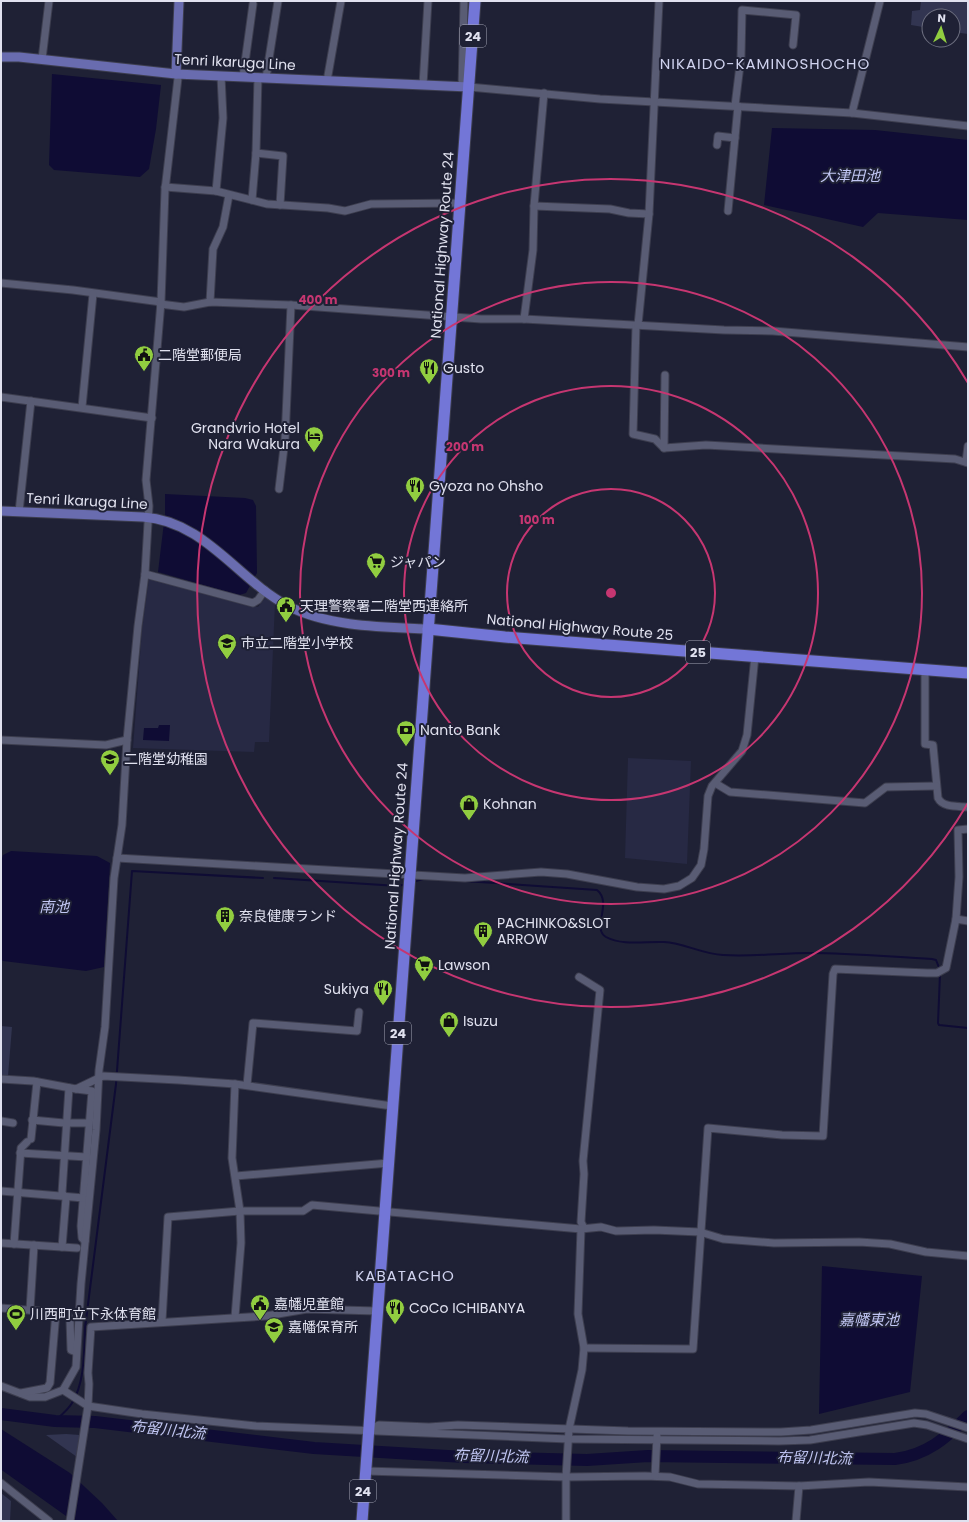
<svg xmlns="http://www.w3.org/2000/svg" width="969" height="1522" font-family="Poppins,'Noto Sans JP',sans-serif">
<rect width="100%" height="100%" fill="#1f2135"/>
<!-- built -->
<g fill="#272944">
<polygon points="149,579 258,607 266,597 275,603 269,742 255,742 254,752 133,748 142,630"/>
<polygon points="628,758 691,761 687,864 625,858"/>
</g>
<!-- green -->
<g fill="#323551">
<polygon points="921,1 968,1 968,34 953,32 953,16 929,16 929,28 911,25 912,11 920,10"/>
<polygon points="1,1026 12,1027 8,1076 1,1076"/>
<polygon points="66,1434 80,1435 77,1457 46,1435"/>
<polygon points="1,1493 11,1501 10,1521 1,1521"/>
</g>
<!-- water -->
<g fill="#0f0c34">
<polygon points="52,74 161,85 156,129 149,169 140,177 54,170 49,165"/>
<polygon points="772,128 875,130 968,140 968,220 878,213 863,227 764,205"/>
<polygon points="165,494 245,498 253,500 256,506 257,573 246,593 239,595 158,572 165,514"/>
<polygon points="159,725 170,725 169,741 143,740 144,728 158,728"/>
<polygon points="11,851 97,856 110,863 104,967 86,971 3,961 1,959 1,862 3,855"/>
<polygon points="822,1266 922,1276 910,1392 819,1414"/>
<polygon points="1,1429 70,1473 102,1503 118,1521 73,1521 3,1471 1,1469"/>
</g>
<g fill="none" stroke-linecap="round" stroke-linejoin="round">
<!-- stream -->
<g stroke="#0f0c34" stroke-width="2">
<polyline points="274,878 398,886 402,885"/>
<polyline points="416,881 423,879"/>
<path d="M464,881L597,890C613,903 591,928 606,937C622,946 647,941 664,942C684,943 702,954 723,955C752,957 781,953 811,953C851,953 892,957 932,959L936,960L940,970"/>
<polyline points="940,974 938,1023 939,1025 968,1028"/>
<path d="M55,1421C60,1416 68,1410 72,1403C85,1382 84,1352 85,1328L116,1084L132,871L263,878"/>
</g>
<!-- river -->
<path stroke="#0f0c34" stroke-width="12" d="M1,1414L55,1421L95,1422L314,1448L464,1457L587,1460L648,1456L895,1459C927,1455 946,1438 968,1416"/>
<!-- minor casing -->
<g stroke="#3d3e4f" stroke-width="9">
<g id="minor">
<polyline points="42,59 49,1"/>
<polyline points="243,77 253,4"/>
<polyline points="266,78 278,1"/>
<polyline points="327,81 341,1"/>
<polyline points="423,85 428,1"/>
<polyline points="462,87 464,1"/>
<polyline points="469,87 600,99 852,113 968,126"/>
<polyline points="735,106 741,57 742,10 796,15 793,45"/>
<polyline points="852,113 880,1"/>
<polyline points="717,145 718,136 735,138"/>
<polyline points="256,153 283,156 280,205"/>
<polyline points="165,187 216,191 267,204 328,208 345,211 371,204 461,203"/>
<polyline points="216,191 223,118 221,76"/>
<polyline points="252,200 256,153 258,77"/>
<polyline points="534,206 610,209 629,213 649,214"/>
<polyline points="728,211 738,106"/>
<polyline points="1,283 73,290 161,302"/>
<polyline points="210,302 213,249 223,227 229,195"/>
<polyline points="160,304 184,307 210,302 291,305 481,319 524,319 724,330 773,331 968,347"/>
<polyline points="524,319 533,250 534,206 544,93"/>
<polyline points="636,325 633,434 655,439 664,448 706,445 955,459 968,463"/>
<polyline points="638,325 649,214 659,1"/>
<polyline points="1,397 152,418"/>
<polyline points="82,407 93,294"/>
<polyline points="664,448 665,375"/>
<polyline points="966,462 968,446"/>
<polyline points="279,489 285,439 291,305"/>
<polyline points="19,512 31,401"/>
<polyline points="145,574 253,603 258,600 265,590"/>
<path d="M925,670V744L933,745L938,798C943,808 958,806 968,807"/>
<polyline points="1,740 106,745 127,740"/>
<polyline points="715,783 730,792 865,803 886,787 936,786"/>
<polyline points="117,858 465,878 541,872 567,874 637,887 664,889 679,886 692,878 701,865 704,849 708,796 712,786 742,751 747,735 755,656"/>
<polyline points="956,919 968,921"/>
<polyline points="579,977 600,990 583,1161 584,1174 581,1222 584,1228"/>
<polyline points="1,1079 33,1081 76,1089 103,1076 178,1080 235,1084 392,1106"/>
<polyline points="247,1085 253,1023 357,1031 359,1012"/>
<polyline points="76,1089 92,1091 81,1226 82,1238 85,1241"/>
<polyline points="32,1120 64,1123 89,1123"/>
<polyline points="1,1121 13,1123"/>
<polyline points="31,1139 37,1082"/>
<polyline points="20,1153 87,1157"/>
<polyline points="236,1176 389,1163"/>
<polyline points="1,1191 84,1198"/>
<polyline points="1,1243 77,1248"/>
<polyline points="14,1244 21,1148 27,1142"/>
<polyline points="62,1247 66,1198 62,1193 69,1088"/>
<polyline points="1,1308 67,1313 70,1320 71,1350 76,1352"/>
<polyline points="30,1310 34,1245"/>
<polyline points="235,1317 241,1243 240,1211 232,1158 235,1084"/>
<polyline points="162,1321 168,1217 240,1211 303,1211 312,1205 581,1229 601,1227 616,1231 654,1230 700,1232 723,1239 774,1243 859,1242 890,1244 926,1252 968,1256"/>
<polyline points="584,1348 693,1349 708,1128 782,1135 823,1136 833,974 835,969 927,973 937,973 946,968 956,919 959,877 958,830 968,829"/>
<polyline points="1,1386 30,1397 45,1397 63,1390 76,1367 81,1284 96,1130 99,1070 105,1027 114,878 122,825 127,740 138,626 145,574 149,506 146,480 161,302 165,190 178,78 176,74"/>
<polyline points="63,1390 88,1406 142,1414 256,1426 568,1439 779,1441 810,1440 914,1423 927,1425 968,1439"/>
<polyline points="21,1393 47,1388 50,1383 56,1312"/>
<polyline points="368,1430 379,1425 429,1427 458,1425 628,1431 781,1432 811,1430 915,1413 926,1414 968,1428"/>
<polyline points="365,1471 566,1477 645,1476 670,1477 698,1484 799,1486 869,1482 968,1487"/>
<polyline points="655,1476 657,1436"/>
<polyline points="1,1483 49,1521"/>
<polyline points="70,1521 88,1406 89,1384 88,1373 91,1327 266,1316 307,1309 377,1311"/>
<polyline points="566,1521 566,1477 569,1429 582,1370 584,1348 578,1314 581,1229"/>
<polyline points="796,1521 799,1486"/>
</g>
</g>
<!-- major casing -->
<g stroke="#3d3e4f" stroke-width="11">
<g id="major">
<polyline points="1,57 19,57 176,74 469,87"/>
<polyline points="176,74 179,1"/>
<path d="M1,511L143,517C205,521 237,579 288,606C329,627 383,627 428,629"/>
</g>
</g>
<!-- highway casing -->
<g stroke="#3d3e4f" stroke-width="13">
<g id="highway">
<polyline points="428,629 505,637 968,673"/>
<polyline points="362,1521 475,1"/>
</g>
</g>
<!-- minor -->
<use href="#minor" stroke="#595c74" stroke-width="7"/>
<!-- major -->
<use href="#major" stroke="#696caf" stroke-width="9"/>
<!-- highway -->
<use href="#highway" stroke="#7376d7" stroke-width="11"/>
</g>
<!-- distance rings -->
<g fill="none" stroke="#c63671" stroke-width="2">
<circle cx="611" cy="593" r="104"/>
<circle cx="611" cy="593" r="207"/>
<circle cx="611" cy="593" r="311"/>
<path d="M968 803A414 414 0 1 1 968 383"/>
</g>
<!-- icons -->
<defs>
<g id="civic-pin" transform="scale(1)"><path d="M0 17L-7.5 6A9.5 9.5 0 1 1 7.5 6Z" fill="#91cd40" stroke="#1f2135"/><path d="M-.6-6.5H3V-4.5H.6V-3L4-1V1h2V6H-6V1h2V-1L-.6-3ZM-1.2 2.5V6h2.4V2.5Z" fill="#111"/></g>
<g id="restaurant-pin" transform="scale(1)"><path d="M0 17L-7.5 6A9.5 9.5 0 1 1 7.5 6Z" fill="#91cd40" stroke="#1f2135"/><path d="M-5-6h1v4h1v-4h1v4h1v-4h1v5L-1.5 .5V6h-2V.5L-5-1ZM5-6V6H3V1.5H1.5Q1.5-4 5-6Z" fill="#111"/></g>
<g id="hotel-pin" transform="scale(1)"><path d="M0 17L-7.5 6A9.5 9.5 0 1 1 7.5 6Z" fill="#91cd40" stroke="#1f2135"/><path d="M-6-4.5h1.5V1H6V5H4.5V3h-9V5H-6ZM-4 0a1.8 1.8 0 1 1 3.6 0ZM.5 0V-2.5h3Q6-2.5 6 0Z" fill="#111"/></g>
<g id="supermarket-pin" transform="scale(1)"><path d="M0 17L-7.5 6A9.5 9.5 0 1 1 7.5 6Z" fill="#91cd40" stroke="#1f2135"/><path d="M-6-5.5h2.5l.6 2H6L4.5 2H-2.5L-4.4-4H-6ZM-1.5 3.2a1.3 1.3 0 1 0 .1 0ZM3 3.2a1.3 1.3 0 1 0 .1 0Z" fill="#111"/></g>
<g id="school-pin" transform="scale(1)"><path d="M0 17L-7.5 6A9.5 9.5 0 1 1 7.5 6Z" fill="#91cd40" stroke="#1f2135"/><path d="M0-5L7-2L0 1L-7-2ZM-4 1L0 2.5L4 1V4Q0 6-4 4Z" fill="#111"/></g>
<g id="bank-pin" transform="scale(1)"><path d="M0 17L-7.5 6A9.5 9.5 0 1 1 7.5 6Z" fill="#91cd40" stroke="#1f2135"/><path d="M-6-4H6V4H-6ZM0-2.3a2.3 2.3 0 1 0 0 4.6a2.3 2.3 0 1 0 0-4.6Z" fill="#111"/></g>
<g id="shop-pin" transform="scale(1)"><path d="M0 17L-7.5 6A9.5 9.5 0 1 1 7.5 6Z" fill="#91cd40" stroke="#1f2135"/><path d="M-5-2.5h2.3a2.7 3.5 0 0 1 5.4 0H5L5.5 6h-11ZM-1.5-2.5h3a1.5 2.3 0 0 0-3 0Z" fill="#111"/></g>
<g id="building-pin" transform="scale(1)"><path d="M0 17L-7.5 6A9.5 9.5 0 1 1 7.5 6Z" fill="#91cd40" stroke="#1f2135"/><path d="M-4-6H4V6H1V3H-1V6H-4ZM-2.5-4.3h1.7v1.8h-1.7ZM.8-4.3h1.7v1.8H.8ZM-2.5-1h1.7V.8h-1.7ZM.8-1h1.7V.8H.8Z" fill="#111"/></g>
<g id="stadium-pin" transform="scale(1)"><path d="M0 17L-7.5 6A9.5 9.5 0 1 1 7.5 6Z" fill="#91cd40" stroke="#1f2135"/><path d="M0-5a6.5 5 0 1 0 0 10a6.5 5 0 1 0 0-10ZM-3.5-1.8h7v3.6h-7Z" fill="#111"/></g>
</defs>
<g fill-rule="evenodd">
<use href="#civic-pin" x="144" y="355"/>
<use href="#restaurant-pin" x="429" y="368"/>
<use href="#hotel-pin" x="314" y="436"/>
<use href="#restaurant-pin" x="415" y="486"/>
<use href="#supermarket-pin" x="376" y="562"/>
<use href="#civic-pin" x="286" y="606"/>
<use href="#school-pin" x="227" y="643"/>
<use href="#bank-pin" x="406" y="730"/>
<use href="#school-pin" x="110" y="759"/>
<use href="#shop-pin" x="469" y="804"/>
<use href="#building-pin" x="225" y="916"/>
<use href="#building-pin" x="483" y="931"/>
<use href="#supermarket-pin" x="424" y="965"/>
<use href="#restaurant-pin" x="383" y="989"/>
<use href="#shop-pin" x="449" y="1021"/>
<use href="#civic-pin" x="260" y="1304"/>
<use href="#restaurant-pin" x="395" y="1308"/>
<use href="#stadium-pin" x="16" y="1314"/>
<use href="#school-pin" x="274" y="1327"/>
</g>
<g text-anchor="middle" stroke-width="4" stroke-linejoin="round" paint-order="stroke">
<!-- shield labels -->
<g fill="#1f2135" stroke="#a6a7b7" stroke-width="1">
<rect x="460" y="25" width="26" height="22" rx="3"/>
<rect x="686" y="641" width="24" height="22" rx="3"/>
<rect x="385" y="1022" width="26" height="22" rx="3"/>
<rect x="350" y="1480" width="26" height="22" rx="3"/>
</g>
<g font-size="13" font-weight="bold" fill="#e0e1ef">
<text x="473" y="41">24</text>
<text x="698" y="657">25</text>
<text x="398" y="1038">24</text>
<text x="363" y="1496">24</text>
</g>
<!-- street labels -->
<g font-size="14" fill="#e0e1ef" stroke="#1f2135">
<text transform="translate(235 62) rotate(3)" y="5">Tenri Ikaruga Line</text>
<text transform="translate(442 245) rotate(-86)" y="5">National Highway Route 24</text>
<text transform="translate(87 501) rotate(3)" y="5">Tenri Ikaruga Line</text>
<text transform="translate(580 627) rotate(5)" y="5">National Highway Route 25</text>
<text transform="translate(396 856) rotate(-86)" y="5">National Highway Route 24</text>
</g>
<!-- poi labels -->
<g font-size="14" fill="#e0e1ef" stroke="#1f2135" text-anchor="start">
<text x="158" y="360">二階堂郵便局</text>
<text x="443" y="373">Gusto</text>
<text x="300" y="433" text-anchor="end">Grandvrio Hotel<tspan x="300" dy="16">Nara Wakura</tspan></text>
<text x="429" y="491">Gyoza no Ohsho</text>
<text x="390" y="567">ジャパン</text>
<text x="300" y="611">天理警察署二階堂西連絡所</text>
<text x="241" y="648">市立二階堂小学校</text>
<text x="420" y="735">Nanto Bank</text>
<text x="124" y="764">二階堂幼稚園</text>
<text x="483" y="809">Kohnan</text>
<text x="239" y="921">奈良健康ランド</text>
<text x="497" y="928">PACHINKO&amp;SLOT<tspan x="497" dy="16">ARROW</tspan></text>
<text x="438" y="970">Lawson</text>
<text x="369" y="994" text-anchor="end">Sukiya</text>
<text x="463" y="1026">Isuzu</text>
<text x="274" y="1309">嘉幡児童館</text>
<text x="409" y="1313">CoCo ICHIBANYA</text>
<text x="30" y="1319">川西町立下永体育館</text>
<text x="288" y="1332">嘉幡保育所</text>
</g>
<!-- neighbourhood labels -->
<g font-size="15" letter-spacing="1" fill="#d0d3ef" stroke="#1f2135">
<text x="765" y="69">NIKAIDO-KAMINOSHOCHO</text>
<text x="405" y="1281">KABATACHO</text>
</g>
<!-- water labels -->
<g font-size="15" font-style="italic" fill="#c1c6f3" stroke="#1f2135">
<text x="850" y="181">大津田池</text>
<text x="54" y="912">南池</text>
<text x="869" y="1325">嘉幡東池</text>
<text transform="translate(168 1430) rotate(6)" y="5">布留川北流</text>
<text transform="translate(491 1456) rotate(2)" y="5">布留川北流</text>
<text transform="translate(814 1458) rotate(1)" y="5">布留川北流</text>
</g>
</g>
<circle cx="611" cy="593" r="6" fill="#c63671" stroke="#1f2135" stroke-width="2"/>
<g font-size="12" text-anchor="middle" font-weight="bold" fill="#c63671" stroke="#1f2135" stroke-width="4" stroke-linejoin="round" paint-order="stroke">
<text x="318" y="304">400 m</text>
<text x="391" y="377">300 m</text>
<text x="465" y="451">200 m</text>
<text x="537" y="524">100 m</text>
</g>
<!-- border -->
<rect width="969" height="1522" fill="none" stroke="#e0e1ef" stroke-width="4"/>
<!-- north arrow -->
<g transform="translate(941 28) rotate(4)"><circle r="19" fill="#1f2135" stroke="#6c6e7f"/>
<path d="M0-3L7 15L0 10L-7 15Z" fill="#91cd40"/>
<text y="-6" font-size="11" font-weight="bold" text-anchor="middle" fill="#e0e1ef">N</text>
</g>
</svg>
